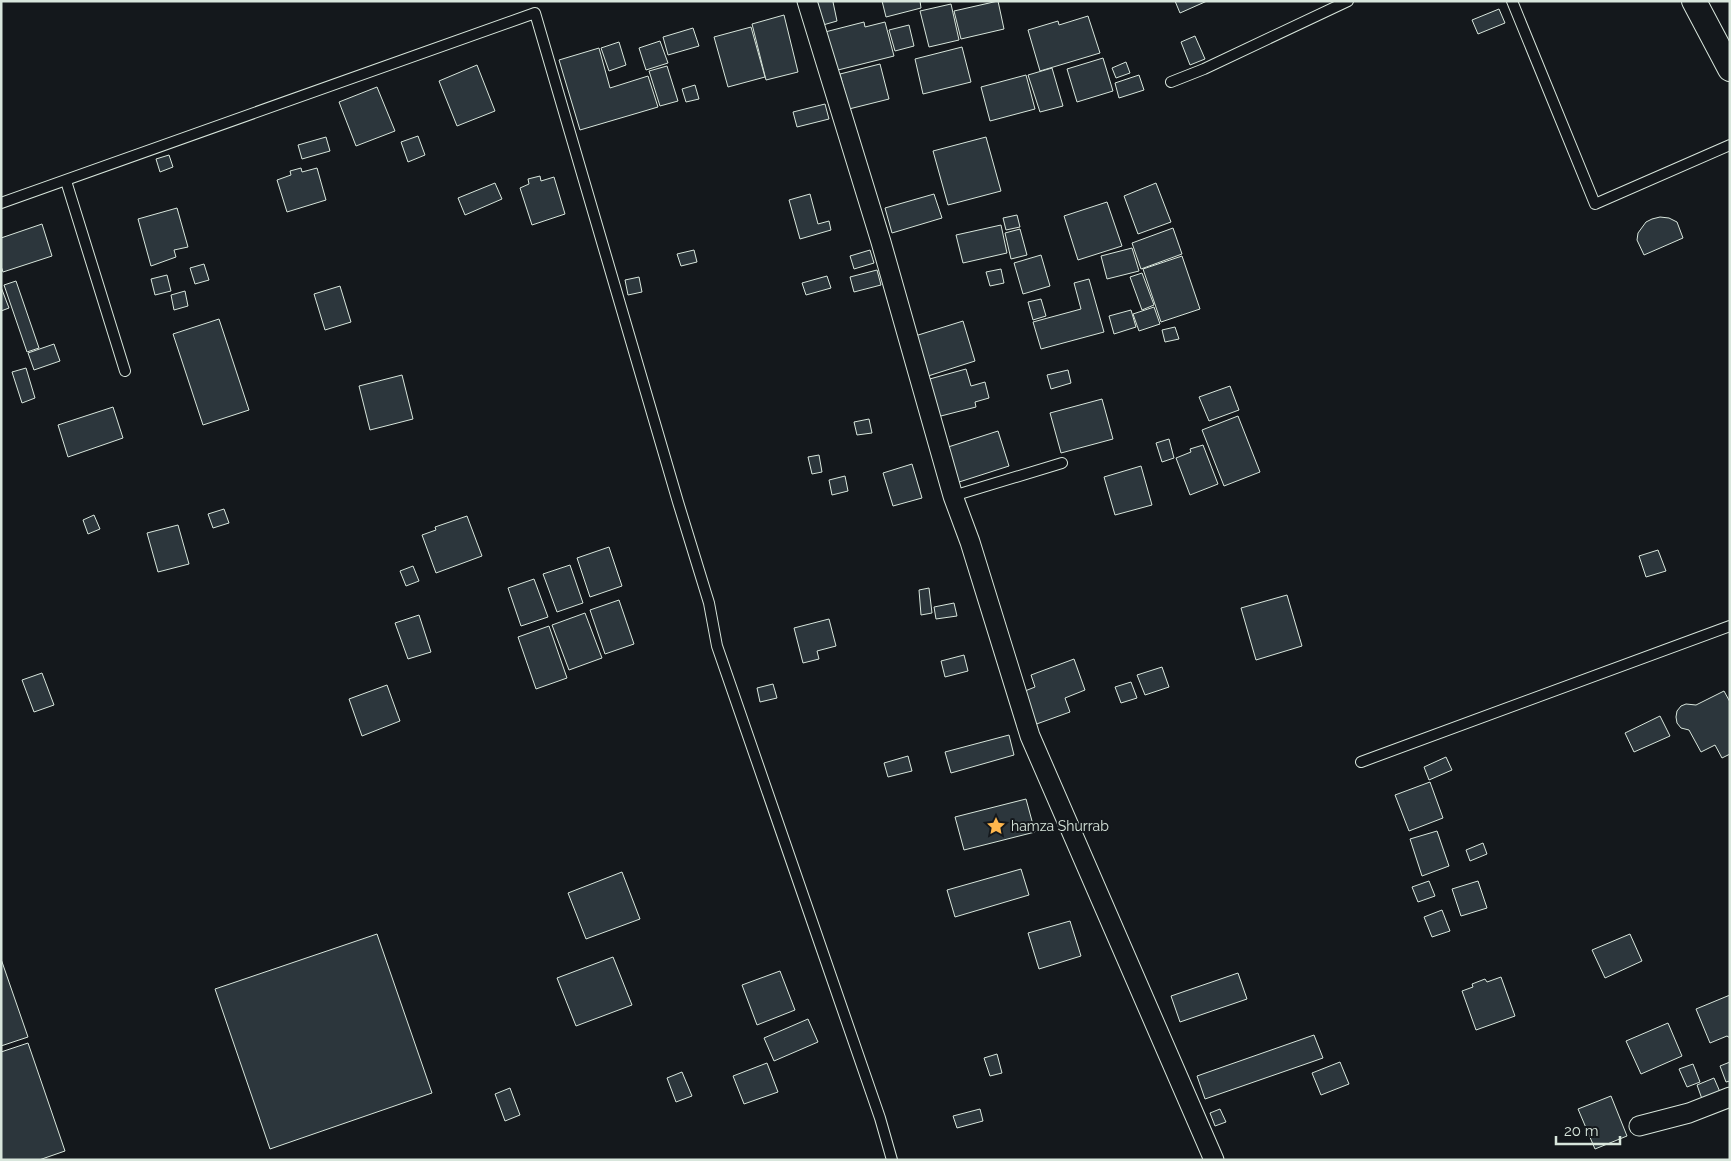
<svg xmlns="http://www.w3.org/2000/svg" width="1731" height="1161" font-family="Raleway,sans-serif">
<rect width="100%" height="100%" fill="#14181c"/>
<!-- building -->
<g fill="#2c363c" stroke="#d8e6dc">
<polygon points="817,1 835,1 833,2 837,21 823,25"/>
<polygon points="882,1 920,1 921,8 886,17"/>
<polygon points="998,1 1004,29 961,39 954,11"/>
<polygon points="1175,1 1207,1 1180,13"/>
<polygon points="951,4 959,40 929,47 920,11"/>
<polygon points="1499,9 1505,23 1478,34 1472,20"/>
<polygon points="784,15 798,72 766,80 752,24"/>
<polygon points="1088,16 1100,53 1040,71 1028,30 1058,21 1059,25"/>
<polygon points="864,22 865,27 885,22 894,56 834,71 825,32"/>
<polygon points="909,25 914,46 895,51 889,30"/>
<polygon points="751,27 765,77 728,87 714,37"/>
<polygon points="693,28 699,46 668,55 663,37"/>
<polygon points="1195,36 1205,59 1190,65 1181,42"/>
<polygon points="660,41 668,63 646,70 639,48"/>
<polygon points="619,42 626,65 609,71 601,48"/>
<polygon points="962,47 971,82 923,94 915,59"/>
<polygon points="599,48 610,88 648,76 658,107 580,130 559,60"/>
<polygon points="1103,58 1113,91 1077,102 1067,69"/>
<polygon points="1126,62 1130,73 1116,78 1112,68"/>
<polygon points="880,64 889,99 849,109 840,74"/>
<polygon points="477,65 495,111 457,126 439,81"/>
<polygon points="667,66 678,101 660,106 649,71"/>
<polygon points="1052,68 1063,106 1040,112 1028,75"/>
<polygon points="1026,75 1035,109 990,121 981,87"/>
<polygon points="1139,75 1144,90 1119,98 1115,83"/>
<polygon points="695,85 699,99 686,102 682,89"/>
<polygon points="377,87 395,131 356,146 339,102"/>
<polygon points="825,104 829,119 797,127 793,112"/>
<polygon points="418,136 425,155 408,162 401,142"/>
<polygon points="326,137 330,151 302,159 298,145"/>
<polygon points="986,137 1001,191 948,205 933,151"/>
<polygon points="169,155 173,167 160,172 156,159"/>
<polygon points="301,168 302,172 317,168 326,200 287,212 277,180 291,175 290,171"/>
<polygon points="540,176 541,181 554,177 565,214 532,225 520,188 529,184 528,179"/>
<polygon points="495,183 502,199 465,215 458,198"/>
<polygon points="1156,183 1171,222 1138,234 1124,196"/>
<polygon points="810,194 818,224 829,221 831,230 800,239 789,200"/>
<polygon points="934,194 942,218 892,233 885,208"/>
<polygon points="1107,202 1122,246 1078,260 1064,216"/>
<polygon points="177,208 188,247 174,250 176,257 151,266 138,219"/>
<polygon points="1017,215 1020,227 1006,230 1003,218"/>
<polygon points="1660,217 1669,218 1677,222 1683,238 1644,255 1637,240 1638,233 1646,222 1652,219"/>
<polygon points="42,224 52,256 3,272 1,266 1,238"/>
<polygon points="1001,225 1007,253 963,263 956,235"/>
<polygon points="1173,228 1182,254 1141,269 1132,243"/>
<polygon points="1020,229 1027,255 1011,259 1005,233"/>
<polygon points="1132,248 1139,271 1107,279 1101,256"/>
<polygon points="694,250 697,262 681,266 677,254"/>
<polygon points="870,250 874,263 854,269 850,256"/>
<polygon points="1041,255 1050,286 1023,294 1014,263"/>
<polygon points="1182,256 1200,309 1161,322 1143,269"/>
<polygon points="204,264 209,280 195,284 190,268"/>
<polygon points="1001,269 1004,283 990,286 986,272"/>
<polygon points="877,270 881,285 854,292 850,277"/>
<polygon points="1142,273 1154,305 1142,310 1130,277"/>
<polygon points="167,275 171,291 155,295 151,279"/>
<polygon points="827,276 831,288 806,295 802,283"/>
<polygon points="639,277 642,292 628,295 625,280"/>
<polygon points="1089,279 1104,332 1041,349 1033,322 1081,309 1074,283"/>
<polygon points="16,281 39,348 27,352 4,285"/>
<polygon points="340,286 351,322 325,330 314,294"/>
<polygon points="1,287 9,308 1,311"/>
<polygon points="185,291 188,306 174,310 171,295"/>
<polygon points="1041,299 1046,316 1033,320 1028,302"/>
<polygon points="1154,307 1160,324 1139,331 1133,314"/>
<polygon points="1131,310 1136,327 1114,334 1109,316"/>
<polygon points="219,319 249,410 203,425 173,334"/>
<polygon points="963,321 975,361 928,376 915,336"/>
<polygon points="1175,327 1179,339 1165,342 1162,330"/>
<polygon points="54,344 60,361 34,370 28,353"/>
<polygon points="26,368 35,398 22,403 12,372"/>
<polygon points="966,369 971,386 985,382 989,398 975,402 976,407 937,417 926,380"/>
<polygon points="1068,370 1071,383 1051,389 1047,375"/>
<polygon points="402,375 413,419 370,430 359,386"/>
<polygon points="1230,386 1239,410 1209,421 1199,397"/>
<polygon points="1102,399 1113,439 1061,453 1050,413"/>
<polygon points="113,407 123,438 68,457 58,425"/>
<polygon points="1238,416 1260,472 1224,486 1202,430"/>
<polygon points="869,419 872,433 857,435 854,422"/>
<polygon points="998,431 1009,466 956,483 945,448"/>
<polygon points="1169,439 1174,458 1162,462 1156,443"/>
<polygon points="1203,445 1218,484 1190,495 1176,458 1191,452 1190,449"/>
<polygon points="819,455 822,472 812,474 808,457"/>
<polygon points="912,464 922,498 893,506 883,473"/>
<polygon points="1141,466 1152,505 1115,515 1104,477"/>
<polygon points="845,476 848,491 832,495 829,480"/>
<polygon points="224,509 229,523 213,528 208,514"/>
<polygon points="94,515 100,529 88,534 83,520"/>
<polygon points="467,516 482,556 436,573 422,535 436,530 435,527"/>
<polygon points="178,525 189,564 158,572 147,533"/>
<polygon points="609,547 622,586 590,597 577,558"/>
<polygon points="1658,550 1666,571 1646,577 1639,556"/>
<polygon points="570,565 583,603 557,612 543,574"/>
<polygon points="413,566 419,581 406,586 400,571"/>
<polygon points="534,579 548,617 521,626 508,588"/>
<polygon points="929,588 932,613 921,615 919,590"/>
<polygon points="1287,595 1302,646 1256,660 1241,608"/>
<polygon points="619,600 634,644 605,654 590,610"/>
<polygon points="954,603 957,616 936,619 934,607"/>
<polygon points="585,613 602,658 569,670 552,625"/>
<polygon points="419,615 431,652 408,659 395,623"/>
<polygon points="829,619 836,646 817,651 819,659 803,663 794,628"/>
<polygon points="549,626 567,678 536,689 518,637"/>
<polygon points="964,655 968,671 945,677 941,661"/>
<polygon points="1074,659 1085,690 1065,698 1070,712 1031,726 1020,693 1035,687 1031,675"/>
<polygon points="1162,667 1169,687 1145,695 1137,675"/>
<polygon points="42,673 54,705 34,712 22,680"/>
<polygon points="1131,682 1137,698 1121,703 1115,687"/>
<polygon points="773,684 777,698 760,702 757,688"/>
<polygon points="387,685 400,721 362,736 349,699"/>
<polygon points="1724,691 1730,702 1730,754 1722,758 1715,745 1701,752 1689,730 1681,728 1677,723 1676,717 1677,711 1681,706 1686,704 1696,705"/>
<polygon points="1660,716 1670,736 1634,752 1625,733"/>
<polygon points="1009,735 1014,755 951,773 945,752"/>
<polygon points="908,756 912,771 888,777 884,763"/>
<polygon points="1446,757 1452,770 1429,780 1424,767"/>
<polygon points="1430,782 1443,818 1409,831 1395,795"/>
<polygon points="1026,799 1035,832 964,850 955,817"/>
<polygon points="1437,831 1449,866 1422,876 1410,839"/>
<polygon points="1483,843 1487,854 1470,861 1466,850"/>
<polygon points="1021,869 1029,895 955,917 947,890"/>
<polygon points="622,872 640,919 586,939 568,893"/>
<polygon points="1429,881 1435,896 1418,902 1412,887"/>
<polygon points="1478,881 1487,908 1461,916 1452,889"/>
<polygon points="1442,910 1450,931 1432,937 1424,917"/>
<polygon points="1070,921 1081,956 1039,969 1028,933"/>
<polygon points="377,934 432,1093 270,1149 215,989"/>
<polygon points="1630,934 1642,961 1605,978 1592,950"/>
<polygon points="613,957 632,1005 576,1026 557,978"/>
<polygon points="1,959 28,1037 1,1046"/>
<polygon points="780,971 795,1010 757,1025 742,985"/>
<polygon points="1238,973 1247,999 1180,1022 1171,996"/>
<polygon points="1501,977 1515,1016 1476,1030 1462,991 1473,987 1472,984 1485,979 1487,982"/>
<polygon points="1730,995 1730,1038 1727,1036 1710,1043 1696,1009"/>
<polygon points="808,1019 818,1042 774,1061 764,1038"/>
<polygon points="1668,1023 1682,1056 1641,1074 1626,1041"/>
<polygon points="1314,1035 1323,1058 1205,1099 1197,1076"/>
<polygon points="28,1043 65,1151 39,1160 1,1160 1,1052"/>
<polygon points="997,1054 1002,1073 990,1076 984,1058"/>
<polygon points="1340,1062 1349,1084 1321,1095 1312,1073"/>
<polygon points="1730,1062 1730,1081 1726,1082 1720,1066"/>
<polygon points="767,1063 778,1092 744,1104 733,1076"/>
<polygon points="1693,1064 1700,1082 1687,1087 1679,1069"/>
<polygon points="682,1072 692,1096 676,1102 667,1078"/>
<polygon points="1714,1078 1720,1092 1702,1099 1697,1085"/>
<polygon points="510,1088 520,1115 505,1121 495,1094"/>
<polygon points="1611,1096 1627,1136 1595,1149 1578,1109"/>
<polygon points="980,1109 983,1121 957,1128 953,1116"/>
<polygon points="1220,1109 1226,1122 1215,1126 1210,1113"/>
</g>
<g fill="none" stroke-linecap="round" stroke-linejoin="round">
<!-- service casing -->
<g stroke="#d8e6dc" stroke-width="12">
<g id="service">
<polyline points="1512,1 1595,204 1730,145"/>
<polyline points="1171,82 1204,69 1348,1"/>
<polyline points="66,181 125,371"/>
<polyline points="1,203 535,13 678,502 709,603 717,646 880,1118 892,1160"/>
<polyline points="953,496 1062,463"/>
<polyline points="1361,762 1730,626"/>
</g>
</g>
<!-- minor casing -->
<g stroke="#d8e6dc" stroke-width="21">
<g id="minor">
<polyline points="807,1 881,242 953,496 970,542 1030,736 1214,1160"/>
<polyline points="1639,1126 1689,1113 1730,1097"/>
</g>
</g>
<!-- tertiary casing -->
<g stroke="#d8e6dc" stroke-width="26">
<polyline id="tertiary" points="1694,1 1730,69"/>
</g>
<!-- service -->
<use href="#service" stroke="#14181c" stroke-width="10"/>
<!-- minor -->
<use href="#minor" stroke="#14181c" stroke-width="19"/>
<!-- tertiary -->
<use href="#tertiary" stroke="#14181c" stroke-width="24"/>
</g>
<!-- icons -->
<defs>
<g id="sight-bare" transform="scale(1.5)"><path d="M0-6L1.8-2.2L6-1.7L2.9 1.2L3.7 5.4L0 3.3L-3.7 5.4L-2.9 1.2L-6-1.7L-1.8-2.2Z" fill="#ffb74d" stroke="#14181c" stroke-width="2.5" paint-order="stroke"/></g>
</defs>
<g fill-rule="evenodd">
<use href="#sight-bare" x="996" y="826"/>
</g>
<g text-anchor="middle" stroke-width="4" stroke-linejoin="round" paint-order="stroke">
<!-- poi labels -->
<g font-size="14" fill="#d8e6dc" stroke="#14181c" text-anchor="start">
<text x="1011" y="831">hamza Shurrab</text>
</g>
</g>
<!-- border -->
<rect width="1731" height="1161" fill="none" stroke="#d8e6dc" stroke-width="5"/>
<!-- scale -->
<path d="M1556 1136v8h64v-8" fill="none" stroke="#d8e6dc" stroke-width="2.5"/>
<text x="1564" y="1136" font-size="15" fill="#d8e6dc" stroke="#14181c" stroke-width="4" paint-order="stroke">20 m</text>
</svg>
